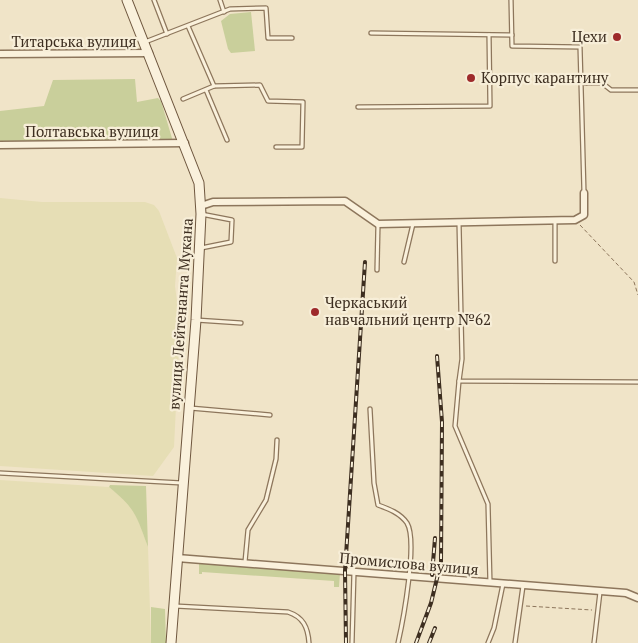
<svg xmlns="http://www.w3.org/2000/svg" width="638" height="643" font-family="'PT Serif',serif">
<rect width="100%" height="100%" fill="#f0e4c8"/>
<!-- farmland -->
<g fill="#e6deb5">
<polygon points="0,198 42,202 145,202 154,205 159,211 177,258 175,286 180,325 174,447 153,476 0,466"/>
<polygon points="0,480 109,487 129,503 136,514 148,547 151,643 0,643"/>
</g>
<!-- green -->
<g fill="#c9cf9b">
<polygon points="251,12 255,51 231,53 228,49 221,21 230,14"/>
<polygon points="135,79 137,102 158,98 161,101 174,145 0,145 0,111 44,106 53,80"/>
<path d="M110,485L146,486L148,547C136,515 136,509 109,487Z"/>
<polygon points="199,562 340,573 339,587 334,587 334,581 202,572 202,574 199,574"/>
<polygon points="151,607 165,609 166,643 151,643"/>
</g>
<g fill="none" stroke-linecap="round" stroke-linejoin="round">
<!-- lane casing -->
<g stroke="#8d765c" stroke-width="5.5">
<g id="lane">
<polyline points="154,0 167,34"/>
<polyline points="220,0 224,12"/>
<polyline points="511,0 512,46 580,47 584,192"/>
<polyline points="188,26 214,86 260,85 268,101 303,102 302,147 276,147"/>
<polyline points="371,33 512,35"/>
<polyline points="145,42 230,9 266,8 268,38 292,38"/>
<polyline points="581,83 602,83 611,90 638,90"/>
<polyline points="206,90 227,140"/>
<polyline points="183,99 214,86"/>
<polyline points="358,107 490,106 489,35"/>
<polyline points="555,221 555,261"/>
<polyline points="459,223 462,359 459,381 638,382"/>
<polyline points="201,248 231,242 232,220 201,214"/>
<polyline points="404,262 413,224"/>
<polyline points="377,270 378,225"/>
<polyline points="196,320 241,323"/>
<polyline points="459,381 455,426 488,504 490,583"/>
<polyline points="190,408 270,415"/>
<path d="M370,409L374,483L378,505C389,509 400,513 407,523C418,541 403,621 398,643"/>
<polyline points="0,473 182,483"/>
<polyline points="245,562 248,530 266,500 276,459 277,440"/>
<path d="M175,606L288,612C303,617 308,627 309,643"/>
<polyline points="352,643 354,572"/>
<polyline points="488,643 494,628 503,584"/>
<polyline points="515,643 523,586"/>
<polyline points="594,643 600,592"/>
</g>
</g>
<!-- street casing -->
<g stroke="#8d765c" stroke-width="9">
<g id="street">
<polyline points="0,54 149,53"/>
<polyline points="0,145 185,143"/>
<polyline points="201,206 213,202 345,201 378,224 575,220 584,215 584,193"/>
<polyline points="177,558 626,593 638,598"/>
</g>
</g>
<!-- secondary casing -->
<g stroke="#6f573f" stroke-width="11">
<polyline id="secondary" points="127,0 199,183 201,214 196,320 171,643"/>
</g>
<!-- path -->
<g stroke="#8d765c" stroke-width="1" stroke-dasharray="4 2.5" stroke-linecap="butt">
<polyline points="580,225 634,282 638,295"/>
<polyline points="526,606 592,610"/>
</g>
<!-- lane -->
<use href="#lane" stroke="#faf1dc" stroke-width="3"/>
<!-- street -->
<use href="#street" stroke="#faf1dc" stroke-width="6"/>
<!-- secondary -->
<use href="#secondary" stroke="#faf1dc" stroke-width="9"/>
<!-- rail casing -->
<g stroke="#3d2e20" stroke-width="4">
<g id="rail">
<polyline points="432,575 435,538"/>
<polyline points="346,643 345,571 365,262"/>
<polyline points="416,643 431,603 441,562 442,422 437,356"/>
<polyline points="429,643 435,628"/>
</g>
</g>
<!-- rail -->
<use href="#rail" stroke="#f7eed8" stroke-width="2" stroke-dasharray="5.5" stroke-linecap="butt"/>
</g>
<!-- markers -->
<g fill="#9e2a2b" stroke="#f7eed8" stroke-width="2">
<circle cx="617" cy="37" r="5"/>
<circle cx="471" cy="78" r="5"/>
<circle cx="315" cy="312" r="5"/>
</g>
<g text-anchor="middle" stroke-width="4.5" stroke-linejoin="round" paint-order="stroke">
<!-- poi labels -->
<g font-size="15" fill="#3d2e20" stroke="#f7eed8" text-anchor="start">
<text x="607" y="42" text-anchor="end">Цехи</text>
<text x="481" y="83">Корпус карантину</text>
<text x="325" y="308">Черкаський<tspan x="325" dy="17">навчальний центр №62</tspan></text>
</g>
<!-- street labels -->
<g font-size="15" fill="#3d2e20" stroke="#f7eed8">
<text x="74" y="47">Титарська вулиця</text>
<text x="92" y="137">Полтавська вулиця</text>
<text transform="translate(181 314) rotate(-86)" y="5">вулиця Лейтенанта Мукана</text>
<text transform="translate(409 564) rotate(5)" y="5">Промислова вулиця</text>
</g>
</g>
</svg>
